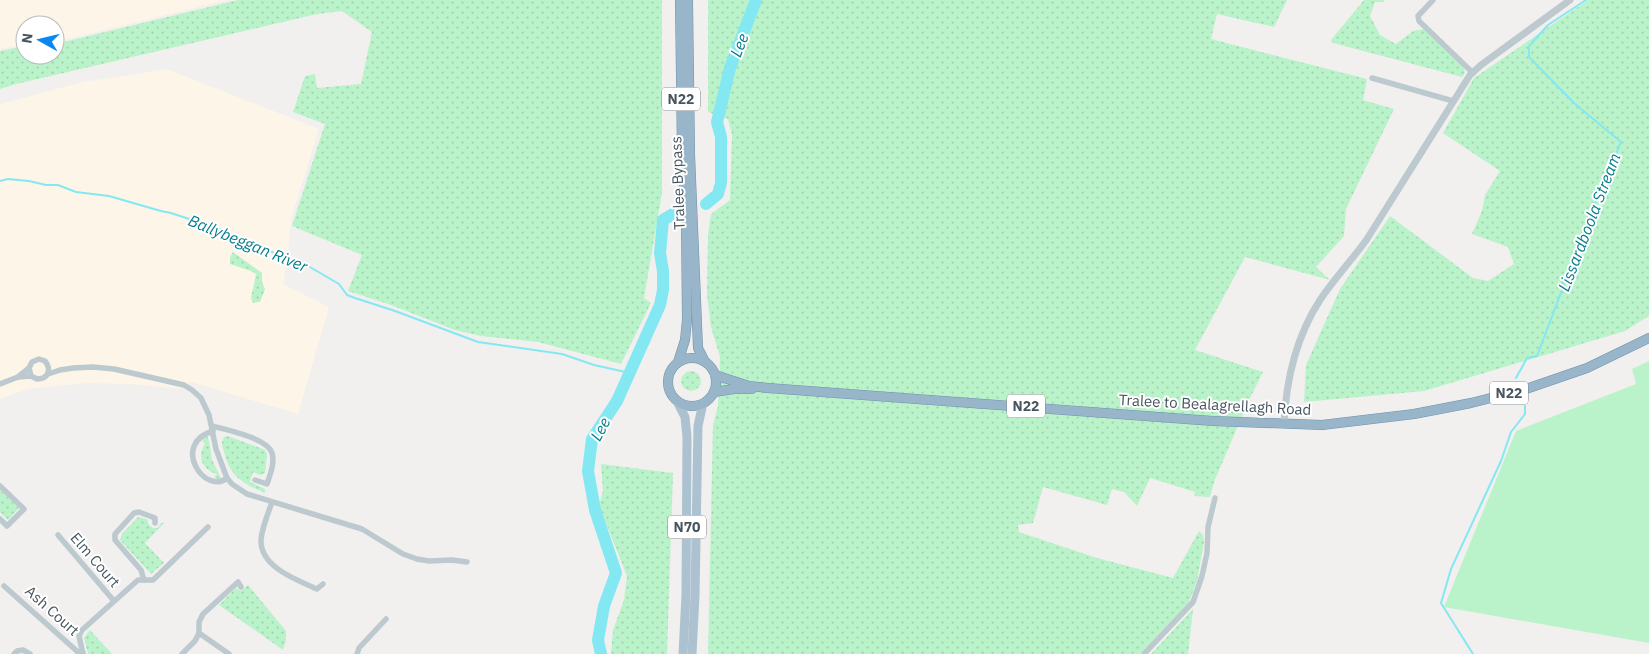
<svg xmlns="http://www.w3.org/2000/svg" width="1649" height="654" font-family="'IBM Plex Sans',sans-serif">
<defs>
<pattern id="grass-dots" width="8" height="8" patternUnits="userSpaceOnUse" patternTransform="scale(1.25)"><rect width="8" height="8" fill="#baf3ca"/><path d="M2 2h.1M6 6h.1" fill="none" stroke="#a1d2b0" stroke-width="1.8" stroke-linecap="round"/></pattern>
</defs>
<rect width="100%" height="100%" fill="#f2efef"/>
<!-- commercial -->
<g fill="#fdf5e7">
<polygon points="0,0 227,0 55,42 55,25 25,25 25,48 20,45 0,49"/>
<polygon points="167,69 319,129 291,219 287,265 283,284 329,307 298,414 191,382 180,389 129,384 87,383 27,389 0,399 0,104 83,82"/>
</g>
<!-- grass -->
<g fill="url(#grass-dots)">
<polygon points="238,0 662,0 662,193 644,298 651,303 621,364 538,342 481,336 455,330 391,305 348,291 362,255 292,226 325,124 293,112 305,76 315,74 317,88 361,84 372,32 342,11 317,14 16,84 0,89 0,51 20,47 21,52 25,51 25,55 55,55 55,44"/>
<polygon points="708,0 1287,0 1274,27 1217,14 1211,39 1367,79 1363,100 1394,109 1346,209 1344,236 1316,267 1330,280 1245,257 1195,350 1263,372 1248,402 1214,482 1210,497 1194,496 1195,492 1150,478 1137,506 1124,492 1112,489 1107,505 1043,487 1033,523 1018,525 1019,532 1097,558 1173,578 1199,531 1203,535 1204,542 1197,581 1189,602 1140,654 708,654 713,425 718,406 720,357 711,327 707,294 708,235 711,214 730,200 732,135 728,119 708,112"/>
<polygon points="1364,0 1385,0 1383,2 1375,2 1370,16 1380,35 1396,44 1413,31 1424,29 1463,65 1465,73 1462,77 1333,43 1331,40"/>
<polygon points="1588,0 1649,0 1649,316 1625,331 1424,391 1304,402 1306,365 1340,289 1390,216 1473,278 1488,281 1514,264 1508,247 1472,234 1482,211 1485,195 1500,171 1443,133 1474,78"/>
<polygon points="233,252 262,273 262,282 265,289 260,302 253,303 251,298 256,274 251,271 230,264 230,257"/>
<circle cx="691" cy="381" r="10"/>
<path d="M207,436L209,441L212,460L221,478L218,479L214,477L217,474C202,470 197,456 205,444L202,440Z"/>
<path d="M228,436L265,450L267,455L265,473L260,475L253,472L250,482L265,489V493C244,484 230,477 224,452C222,446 221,442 224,437Z"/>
<polygon points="601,464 673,473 667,654 611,654 613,630 624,600 627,576 599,506 603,491"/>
<polygon points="0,490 19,508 8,520 0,512"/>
<polygon points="138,517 147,519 149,525 153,528 158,528 161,523 164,523 145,543 164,563 151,574 120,540 122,534"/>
<polygon points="248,585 286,631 286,641 283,650 219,605 236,588 241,591"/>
<polygon points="1193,609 1188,654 1151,654"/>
<polygon points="90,630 112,654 88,654 84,638"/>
</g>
<!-- pitch -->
<polygon fill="#baf3ca" points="1649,361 1649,643 1444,607 1516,431 1636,384 1632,369"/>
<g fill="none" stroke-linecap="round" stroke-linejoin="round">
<!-- stream -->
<g stroke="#84e8f3" stroke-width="2">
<polyline points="0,181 8,179 29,181 46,185 58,185 76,192 109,196 161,211 171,213 219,229 269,251 303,263 339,284 347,295 355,298 395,311 478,342 562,354 594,365 630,373"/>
<polyline points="1516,378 1527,358 1537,356 1590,216 1621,142 1574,103 1529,57 1529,46 1548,25 1586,0"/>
<polyline points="1473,654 1441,603 1451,569 1501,461 1511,432 1525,414 1525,406"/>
</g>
<!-- river -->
<g stroke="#84e8f3" stroke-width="12">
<polyline points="706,204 718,194 721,183 721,137 717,122 730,68 756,0"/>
<polyline points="601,654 598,640 604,606 616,573 595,510 588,471 592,439 617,401 660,305 663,290 663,271 660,253 663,220 673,214"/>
</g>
<!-- trunk casing -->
<g stroke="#6e93ae" stroke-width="10">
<g id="trunk">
<polyline points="688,0 690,154 698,348 705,362"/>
<circle cx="692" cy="382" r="24"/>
<polyline points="678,362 685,340 687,320 686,221 682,157 680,0"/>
<polyline points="715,375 749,386 768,388 1213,421 1322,425 1414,414 1471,403 1526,389 1587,368 1649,338"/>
<polyline points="714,392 734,389 752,389"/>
</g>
</g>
<!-- minor -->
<g stroke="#bcc9cf" stroke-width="5.5">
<polyline points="1433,0 1418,16 1419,21 1473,73"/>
<polyline points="1372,78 1453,101"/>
<polyline points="48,374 60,370 73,368 93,367 114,369 184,385 192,390 201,398 209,415 216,449 227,478 232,484 247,494 362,529 403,554 417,559 429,561 452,560 467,562"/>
<path d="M18,377L31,376L37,379C48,379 52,370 45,361L39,359L32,362L29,368L31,376"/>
<polyline points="0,384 18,377 29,368"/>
<path d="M212,426C227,430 267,438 272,453C275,463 270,475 267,484L255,480"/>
<path d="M213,431C170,444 205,496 227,478"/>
<polyline points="0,486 24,509 7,526 0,519"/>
<path d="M272,502C268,514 262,527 261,540C260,567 297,580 317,589L323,584"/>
<polyline points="58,535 114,601"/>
<polyline points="144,580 141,570 115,540 115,534 134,513 139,512 155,518 155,523"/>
<polyline points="4,586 78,652 83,653"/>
<polyline points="199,633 229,654"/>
<polyline points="14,654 17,651 23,650 30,654"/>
<polyline points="83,654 79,636 82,630 138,580 153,580 208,527"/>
<polyline points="182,654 195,641 199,633 199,622 203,614 238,582 241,587"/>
<polyline points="357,654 359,648 386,619"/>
<polyline points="1144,654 1193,602 1202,576 1207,553 1208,527 1215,498"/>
</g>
<!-- tertiary -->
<path stroke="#bcc9cf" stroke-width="7" d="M1284,424C1286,380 1296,337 1320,300C1334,279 1352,260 1367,239L1470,75L1481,65L1570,0"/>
<!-- primary -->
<g stroke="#adc2d0" stroke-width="9">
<polyline points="677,401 685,417 687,437 686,595 683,654"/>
<polyline points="692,654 695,596 698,426 703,403"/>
</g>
<!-- trunk -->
<use href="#trunk" stroke="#98b5c9" stroke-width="9"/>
</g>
<g text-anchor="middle" stroke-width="4" stroke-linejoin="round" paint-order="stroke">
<!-- shield labels -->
<g fill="#fff" stroke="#7e888e" stroke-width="1">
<rect x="662" y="87.5" width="38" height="23" rx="4"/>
<rect x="1490" y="381.5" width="38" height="23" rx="4"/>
<rect x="1007" y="394.5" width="38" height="23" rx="4"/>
<rect x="668" y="515.5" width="38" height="23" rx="4"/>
</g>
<g font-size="14" font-weight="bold" fill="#46555e">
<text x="681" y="104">N22</text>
<text x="1509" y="398">N22</text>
<text x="1026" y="411">N22</text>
<text x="687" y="532">N70</text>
</g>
<!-- street labels -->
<g font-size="15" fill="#46555e" stroke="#fff">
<text transform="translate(678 183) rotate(-92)" y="5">Tralee Bypass</text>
<text transform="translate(1215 405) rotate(3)" y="5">Tralee to Bealagrellagh Road</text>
<text transform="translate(95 560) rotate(49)" y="5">Elm Court</text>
<text transform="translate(52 611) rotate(42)" y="5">Ash Court</text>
</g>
<!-- water labels -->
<g font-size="16" font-style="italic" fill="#047e8d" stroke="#fff">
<text transform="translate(739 45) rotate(-69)" y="6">Lee</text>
<text transform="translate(1589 222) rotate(-69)" y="6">Lissardboola Stream</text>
<text transform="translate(248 243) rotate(22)" y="6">Ballybeggan River</text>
<text transform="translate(600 429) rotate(-62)" y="6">Lee</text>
</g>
</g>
<!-- north arrow -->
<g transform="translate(40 40) rotate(278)"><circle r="24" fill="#ffffff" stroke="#b5bbbf"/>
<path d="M0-4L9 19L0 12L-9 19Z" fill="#0a87f1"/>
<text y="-8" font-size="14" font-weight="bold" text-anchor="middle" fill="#46555e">N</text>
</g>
</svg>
